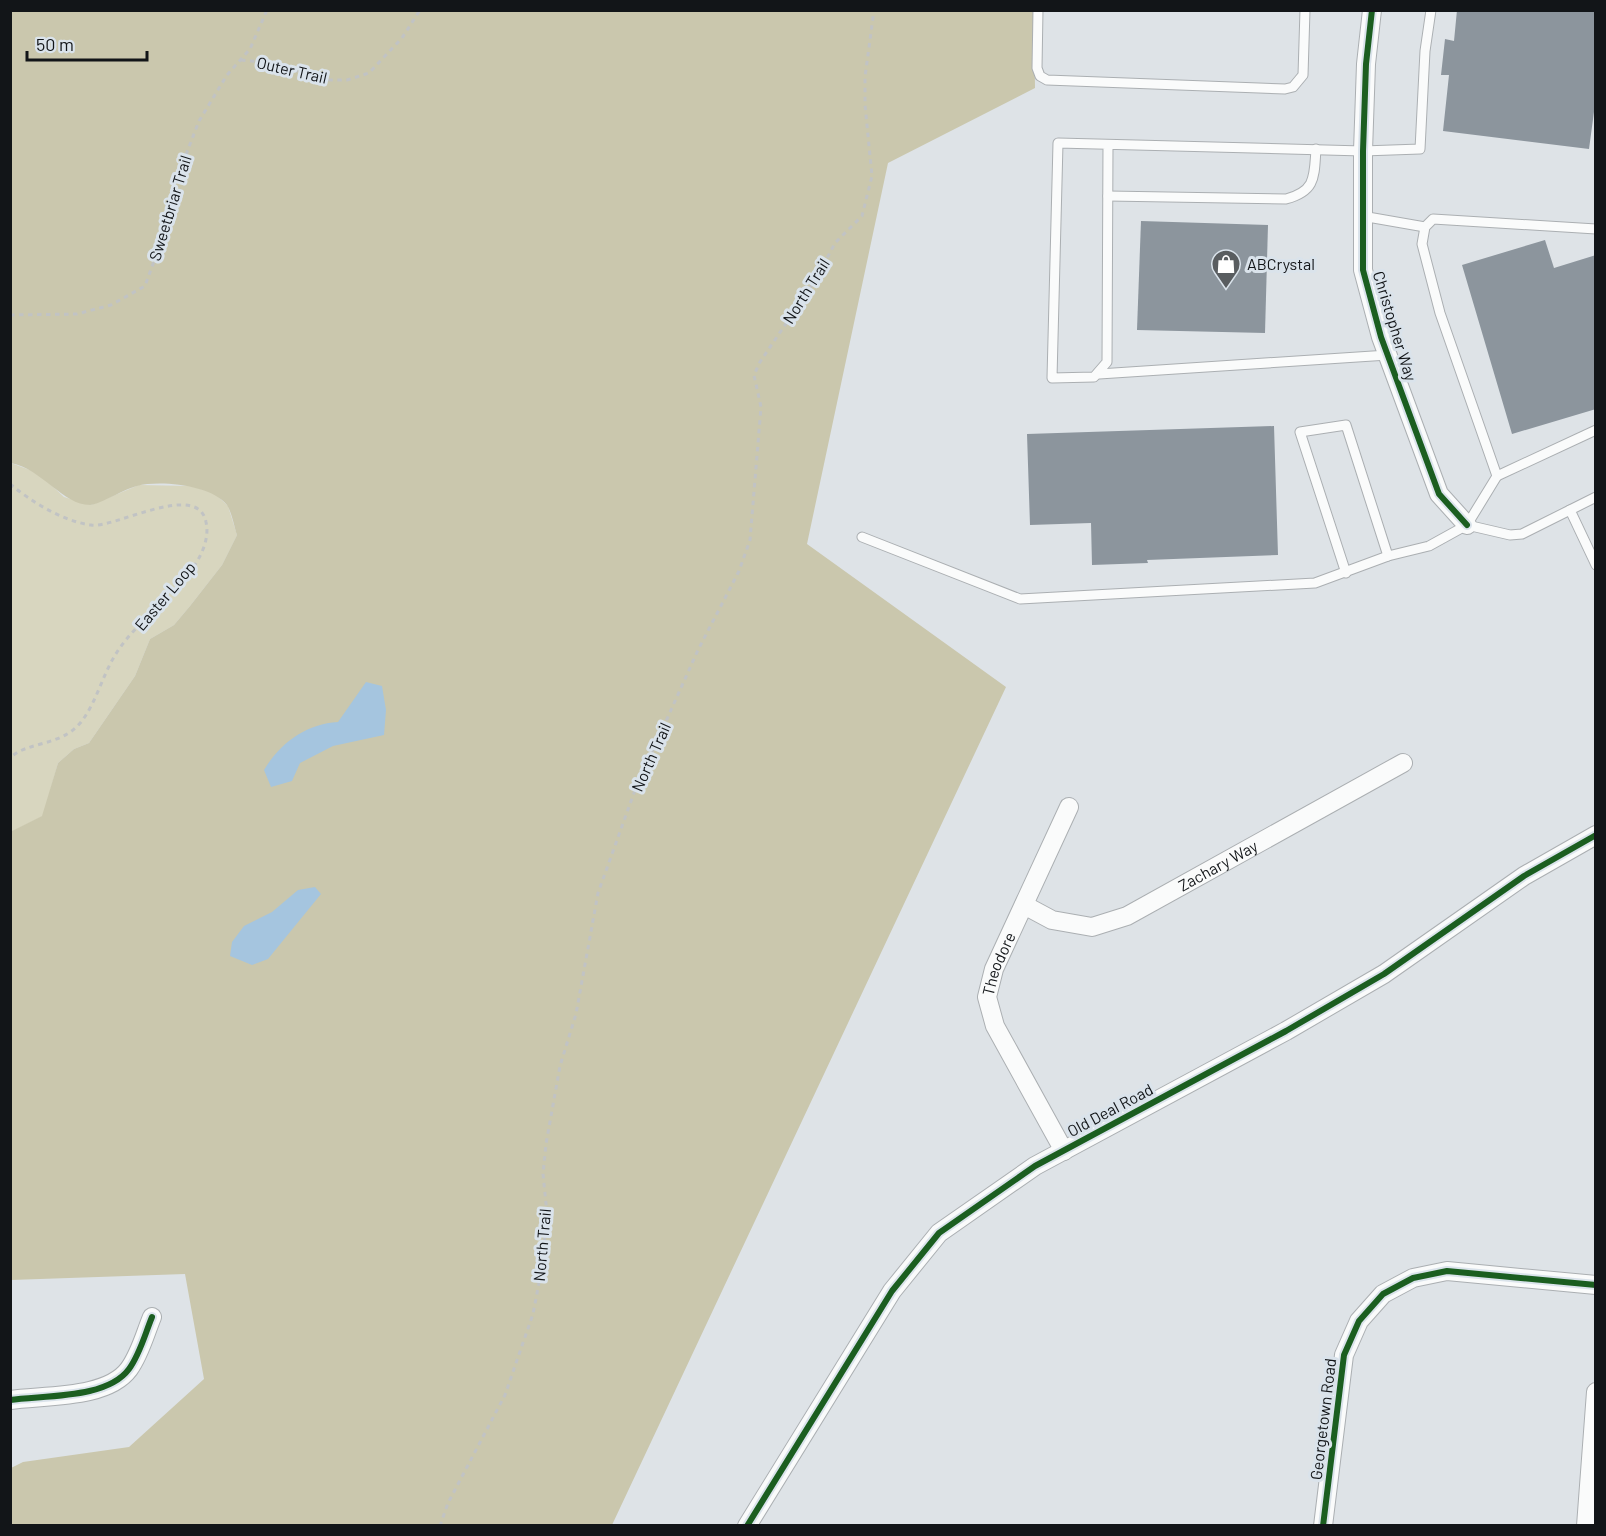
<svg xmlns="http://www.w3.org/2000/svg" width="1606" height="1536" font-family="Barlow,sans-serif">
<rect width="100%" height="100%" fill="#dee3e7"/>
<!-- green -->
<polygon fill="#d8d6bf" points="11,463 38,473 64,497 91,505 139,485 191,486 214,493 228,506 237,535 222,565 190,606 174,625 150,639 135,676 89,743 74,749 58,763 43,816 11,832"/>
<!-- forest -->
<path fill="#cac7ad" d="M10,11H1034L1035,88L888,163L807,544L1006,687L612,1525H11V1468L23,1462L129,1447L204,1379L185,1274L11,1280L10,832L42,816L58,763L74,749L89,743L135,676L150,639L174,625L190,606L222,565L237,535C234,526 232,513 227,505C211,485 160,480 137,486C124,489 101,504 90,505C63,505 42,469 11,463Z"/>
<!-- water -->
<g fill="#a5c5df">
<path d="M366,682L382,686L386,710L384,735L333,746L300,763L292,781L271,787L264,770C280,743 306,724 338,722Z"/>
<polygon points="315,887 321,894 268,959 252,965 230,956 232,942 244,926 272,912 298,890"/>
</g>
<!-- building -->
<g fill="#8c959d">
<polygon points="1457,10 1596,10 1596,97 1589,149 1443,131 1449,75 1441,75 1445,39 1454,41"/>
<polygon points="1141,221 1268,225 1265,333 1137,330"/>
<polygon points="1545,240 1554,268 1596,255 1596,409 1512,434 1462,265"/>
<polygon points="1274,426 1278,555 1147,560 1148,563 1092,565 1091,523 1030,525 1027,434"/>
</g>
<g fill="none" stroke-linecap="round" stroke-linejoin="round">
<!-- service casing -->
<g stroke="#abafb2" stroke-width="11">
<g id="service">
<polyline points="1038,10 1037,68 1040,76 1047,80 1285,89 1293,87 1303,75 1305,10"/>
<polyline points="1108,145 1107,362 1094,377 1052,378 1058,143 1363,151 1420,149 1425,51 1431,10"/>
<path d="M1108,196L1286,199C1316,191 1314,177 1316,149"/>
<polyline points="1362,216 1425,227"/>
<polyline points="1099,374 1388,355"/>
<polyline points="1497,476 1596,430"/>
<polyline points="1596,497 1570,510 1596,565"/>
<polyline points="1467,525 1510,535 1522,534 1570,510"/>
<polyline points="862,537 1020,599 1315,583 1388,556 1429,546 1467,525 1497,476 1440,313 1422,244 1425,227 1433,219 1596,229"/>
<polyline points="1346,573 1300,432 1346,425 1388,556"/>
</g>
</g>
<!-- minor casing -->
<g stroke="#abafb2" stroke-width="20">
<g id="minor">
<polyline points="1372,10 1366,64 1363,151 1363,270 1381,337 1439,494 1467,525"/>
<path id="s1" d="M1024,905L1052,920L1092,927L1127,916L1403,763"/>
<path id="s2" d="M1064,1151L995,1026L987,997L994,969L1069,807"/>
<path d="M10,1400C45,1395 107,1399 129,1369C140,1354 145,1334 152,1317"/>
<polyline points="747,1526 892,1291 939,1233 1035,1166 1286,1031 1384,974 1524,876 1596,835"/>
<polyline points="1323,1526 1344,1355 1359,1321 1383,1294 1413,1278 1447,1271 1596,1285"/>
<polyline points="1586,1526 1596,1392"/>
</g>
</g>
<!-- path -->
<g stroke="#c1c3c4" stroke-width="3" stroke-dasharray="4.5 4.5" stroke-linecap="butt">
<polyline points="241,60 271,63 326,80 347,80 369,73 402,38 420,10"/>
<polyline points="10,315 77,314 111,305 145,286 157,253 173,188 199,121 227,75 250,49 267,10"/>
<path d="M10,484C32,502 62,521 91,525C114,529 198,480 206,522C211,544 195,567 181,583C160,607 130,629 114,657C102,677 96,703 81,722C61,747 27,741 10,758"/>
<polyline points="440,1526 448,1503 505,1395 533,1314 542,1267 547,1213 543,1174 546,1144 560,1066 576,1014 598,893 635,790 698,650 739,571 750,540 761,407 754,375 760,362 816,279 835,243 862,216 872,176 865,105 865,77 874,10"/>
</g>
<!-- service -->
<use href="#service" stroke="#fafbfb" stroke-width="9"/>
<!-- minor -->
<use href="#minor" stroke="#fafbfb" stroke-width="18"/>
<!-- cycleway casing -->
<g stroke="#dae3eb" stroke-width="10">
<g id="cycleway">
<polyline points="1372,10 1366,64 1363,151 1363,270 1381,337 1439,494 1467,525"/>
<path d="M10,1400C45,1395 107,1399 129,1369C140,1354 145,1334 152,1317"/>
<polyline points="747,1526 892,1291 939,1233 1035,1166 1286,1031 1384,974 1524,876 1596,835"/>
<polyline points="1323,1526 1344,1355 1359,1321 1383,1294 1413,1278 1447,1271 1596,1285"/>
</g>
</g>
<!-- cycleway -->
<use href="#cycleway" stroke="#1b5e20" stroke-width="6"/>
</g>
<!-- icons -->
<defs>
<g id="shop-pin" transform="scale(1.5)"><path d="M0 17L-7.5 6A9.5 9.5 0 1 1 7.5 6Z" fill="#595d60" stroke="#dae3eb"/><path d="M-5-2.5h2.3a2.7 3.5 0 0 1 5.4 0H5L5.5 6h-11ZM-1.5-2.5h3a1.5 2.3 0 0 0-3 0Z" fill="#fff"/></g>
</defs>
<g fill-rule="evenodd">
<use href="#shop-pin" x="1226" y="264"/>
</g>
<g text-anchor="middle" stroke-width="6" stroke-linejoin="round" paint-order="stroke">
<!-- street labels -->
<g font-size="16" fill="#121518" stroke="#dae3eb">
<text transform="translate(292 70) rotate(13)" y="6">Outer Trail</text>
<text transform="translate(170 208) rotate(-73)" y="6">Sweetbriar Trail</text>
<text transform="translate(806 291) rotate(-58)" y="6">North Trail</text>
<text transform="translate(1395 326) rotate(73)" y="6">Christopher Way</text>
<text transform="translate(165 596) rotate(-50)" y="6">Easter Loop</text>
<text transform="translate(651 757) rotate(-66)" y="6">North Trail</text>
<text dy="6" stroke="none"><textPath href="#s1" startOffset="213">Zachary Way</textPath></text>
<text dy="6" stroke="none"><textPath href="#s2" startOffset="208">Theodore</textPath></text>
<text transform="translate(1110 1110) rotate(-28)" y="6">Old Deal Road</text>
<text transform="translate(542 1245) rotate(-85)" y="6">North Trail</text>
<text transform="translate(1323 1419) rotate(-83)" y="6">Georgetown Road</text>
</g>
<!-- poi labels -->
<g font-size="16" fill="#121518" stroke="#dae3eb" text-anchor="start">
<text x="1247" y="270">ABCrystal</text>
</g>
</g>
<!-- border -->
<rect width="1606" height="1536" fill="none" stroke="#121518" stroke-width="24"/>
<!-- scale -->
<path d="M27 51v9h120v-9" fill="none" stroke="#121518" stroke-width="3"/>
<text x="36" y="51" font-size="18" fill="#121518" stroke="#dae3eb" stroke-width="4.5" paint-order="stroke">50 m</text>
</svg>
